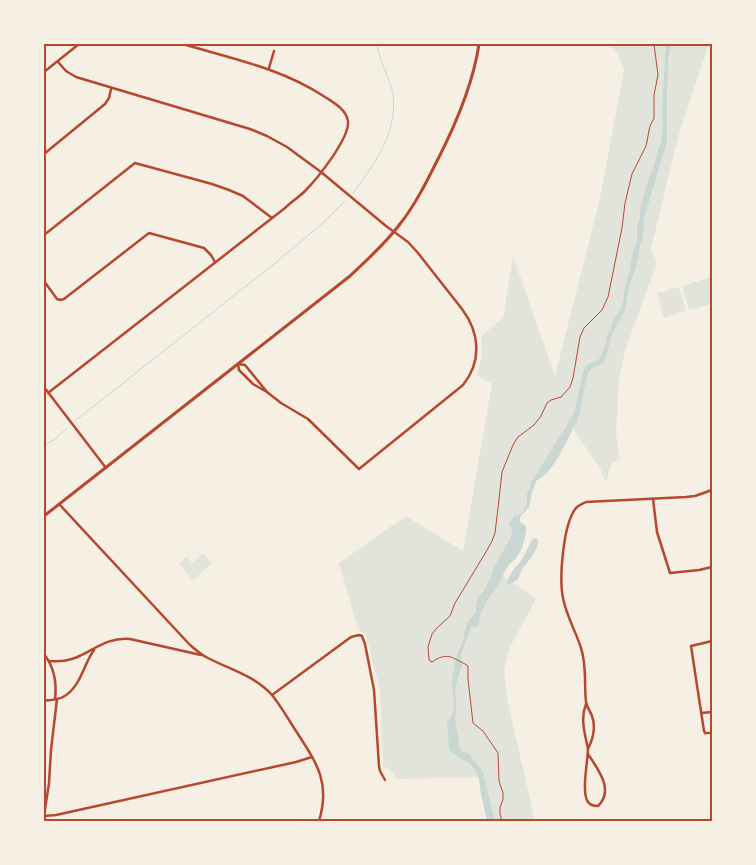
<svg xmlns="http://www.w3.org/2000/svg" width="756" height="865" font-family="Overpass,sans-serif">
<rect width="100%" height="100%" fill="#f6efe4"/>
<!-- green -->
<g fill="#e2e4dc">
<path d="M601,44H709L678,137L651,249L657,262L625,351L619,379L616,434L620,460L612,462L606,483L600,468L572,428L567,423L549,456L537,473L527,494V503L523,511L510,527L512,532V535L493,569L536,599L510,647L504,671L508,703L535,821H495L484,777L396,779C393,772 390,769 383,766L380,691L366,635L358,629L339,563L406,516L463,551L492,384L477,376L482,355L481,336L503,318L513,256L555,376L600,198L624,70C619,56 617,47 601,44Z"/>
<polygon points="711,277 712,281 712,304 689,310 682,286"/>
<polygon points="679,287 686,311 664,318 657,293"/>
<polygon points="203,553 212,563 193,580 179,564 187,557 192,563"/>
</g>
<!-- water -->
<g fill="#c9d6d2">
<path d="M666,44H671L668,61L667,94V142L643,221L644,230L642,240L639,248V254L636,267L630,284L625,311L612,334L607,353L603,364L592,368L589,372L586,380L579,416L576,424L572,428V431C564,446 552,474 537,480L532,492L529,507L520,517V522L526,526C526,536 523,548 517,557C514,561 509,564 506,569C504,573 502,578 499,583C492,594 478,612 479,625L476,627L471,626L461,655L462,665L455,688L456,704L455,719L460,749L463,752L469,754L483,772L495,821H487C485,812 483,803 481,794C479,782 480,775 471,765C464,759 455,757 449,749L447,722C459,712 451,694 452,681C453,672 455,662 457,654C458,650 461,647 462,644C466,632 464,622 476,613V606L478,597L484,591L492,574L493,569L512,535V532L509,524L515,515L518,516L523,511L527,503V494L532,481L574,413L584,369L589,363L596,361L600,358L605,347L607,336L612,326L613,321L620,310L623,302L625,287L629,273L633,252L637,241V226L640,218V208L649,177L653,169L654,164L661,141L663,125L662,110Z"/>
<path d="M535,538L538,540C539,551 527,561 521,571C520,573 520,576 518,579C515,582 511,584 508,585L507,582L513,570L521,561L532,540Z"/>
</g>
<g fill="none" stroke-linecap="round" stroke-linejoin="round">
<!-- stream -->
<g stroke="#c9d6d2" stroke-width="1">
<path d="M353,193C374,165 398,132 393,95C391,79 379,62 377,44"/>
<polyline points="75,421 274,264 324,222 345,201"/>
<polyline points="44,445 54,440 67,428"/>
</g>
<!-- path -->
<path stroke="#b5482f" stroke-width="1" d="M502,821L500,814V808L503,799V793L499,781L498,753L483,731L473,723L468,679V666L465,664C451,657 447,652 432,662L430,661L429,659L428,647L432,634L437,628L450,616L455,603L486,552L492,541L495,533L498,508L502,472L513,445L518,437L534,425L541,416L547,403L551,400L561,397L570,387L573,378L580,337L584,328L602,310L608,297L622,228L625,203L632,174L646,146L650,126L654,118V95L658,75L654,44"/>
<!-- minor -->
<g stroke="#b5482f" stroke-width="2.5">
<path d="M58,62L66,71L76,77L250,129L267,136L287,147L321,172L386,226L408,242L418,253L462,309C480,333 482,361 463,385L359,469L308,419L281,403L267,392L253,384L239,370L238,364L245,365L267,392"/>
<polyline points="269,68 274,51"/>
<polyline points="44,72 79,44"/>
<polyline points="44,154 105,104 109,98 111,89"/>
<polyline points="44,235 135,163 212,184 229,190 243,196 272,218"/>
<polyline points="44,281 57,299 60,300 64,299 149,233 204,248 211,255 215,262"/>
<polyline points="44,387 106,468"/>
<path d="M48,393L285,208C291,202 299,197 305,191C317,179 350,138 348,121C346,109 334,103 325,97C281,68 233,59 183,44"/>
<polyline points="653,499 657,532 670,573 699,570 712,567"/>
<path d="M59,504L190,645C195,649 200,654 206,657C228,669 254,675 272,695C281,706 288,719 296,731C316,762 331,782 319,821"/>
<polyline points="712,641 691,646 704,731 705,733 712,733"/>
<path d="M44,654C54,667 57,683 55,699"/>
<path d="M50,661C84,665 97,636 130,639L201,655"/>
<polyline points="272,695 351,637 359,635 362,636 365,644 374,690 379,766 380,771 385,780"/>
<path d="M44,701C50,700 58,700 63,697C81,687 83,665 94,650"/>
<path d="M586,704C580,719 585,734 588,749C593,739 596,727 592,716C590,711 587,707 586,702C584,684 587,666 581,648C576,632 566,615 563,598C559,578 563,524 576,508C579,505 582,504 586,502L686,497L695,496L712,490"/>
<polyline points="701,713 712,712"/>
<path d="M588,749C588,761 581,792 588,802C590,805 594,806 598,806C615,790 597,768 588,754"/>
<polyline points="44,816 56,815 296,762 312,757"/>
<polyline points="44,816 49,783 51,750 57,699"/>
</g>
<!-- secondary -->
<path stroke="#b5482f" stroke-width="3" d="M44,516L350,276C368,259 386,243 400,224C415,205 426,183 437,161C456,124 473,85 479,44"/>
</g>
<!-- border -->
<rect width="756" height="865" fill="none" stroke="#f6efe4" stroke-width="90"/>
<rect x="45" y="45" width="666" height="775" fill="none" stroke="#b5482f" stroke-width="2"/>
</svg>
